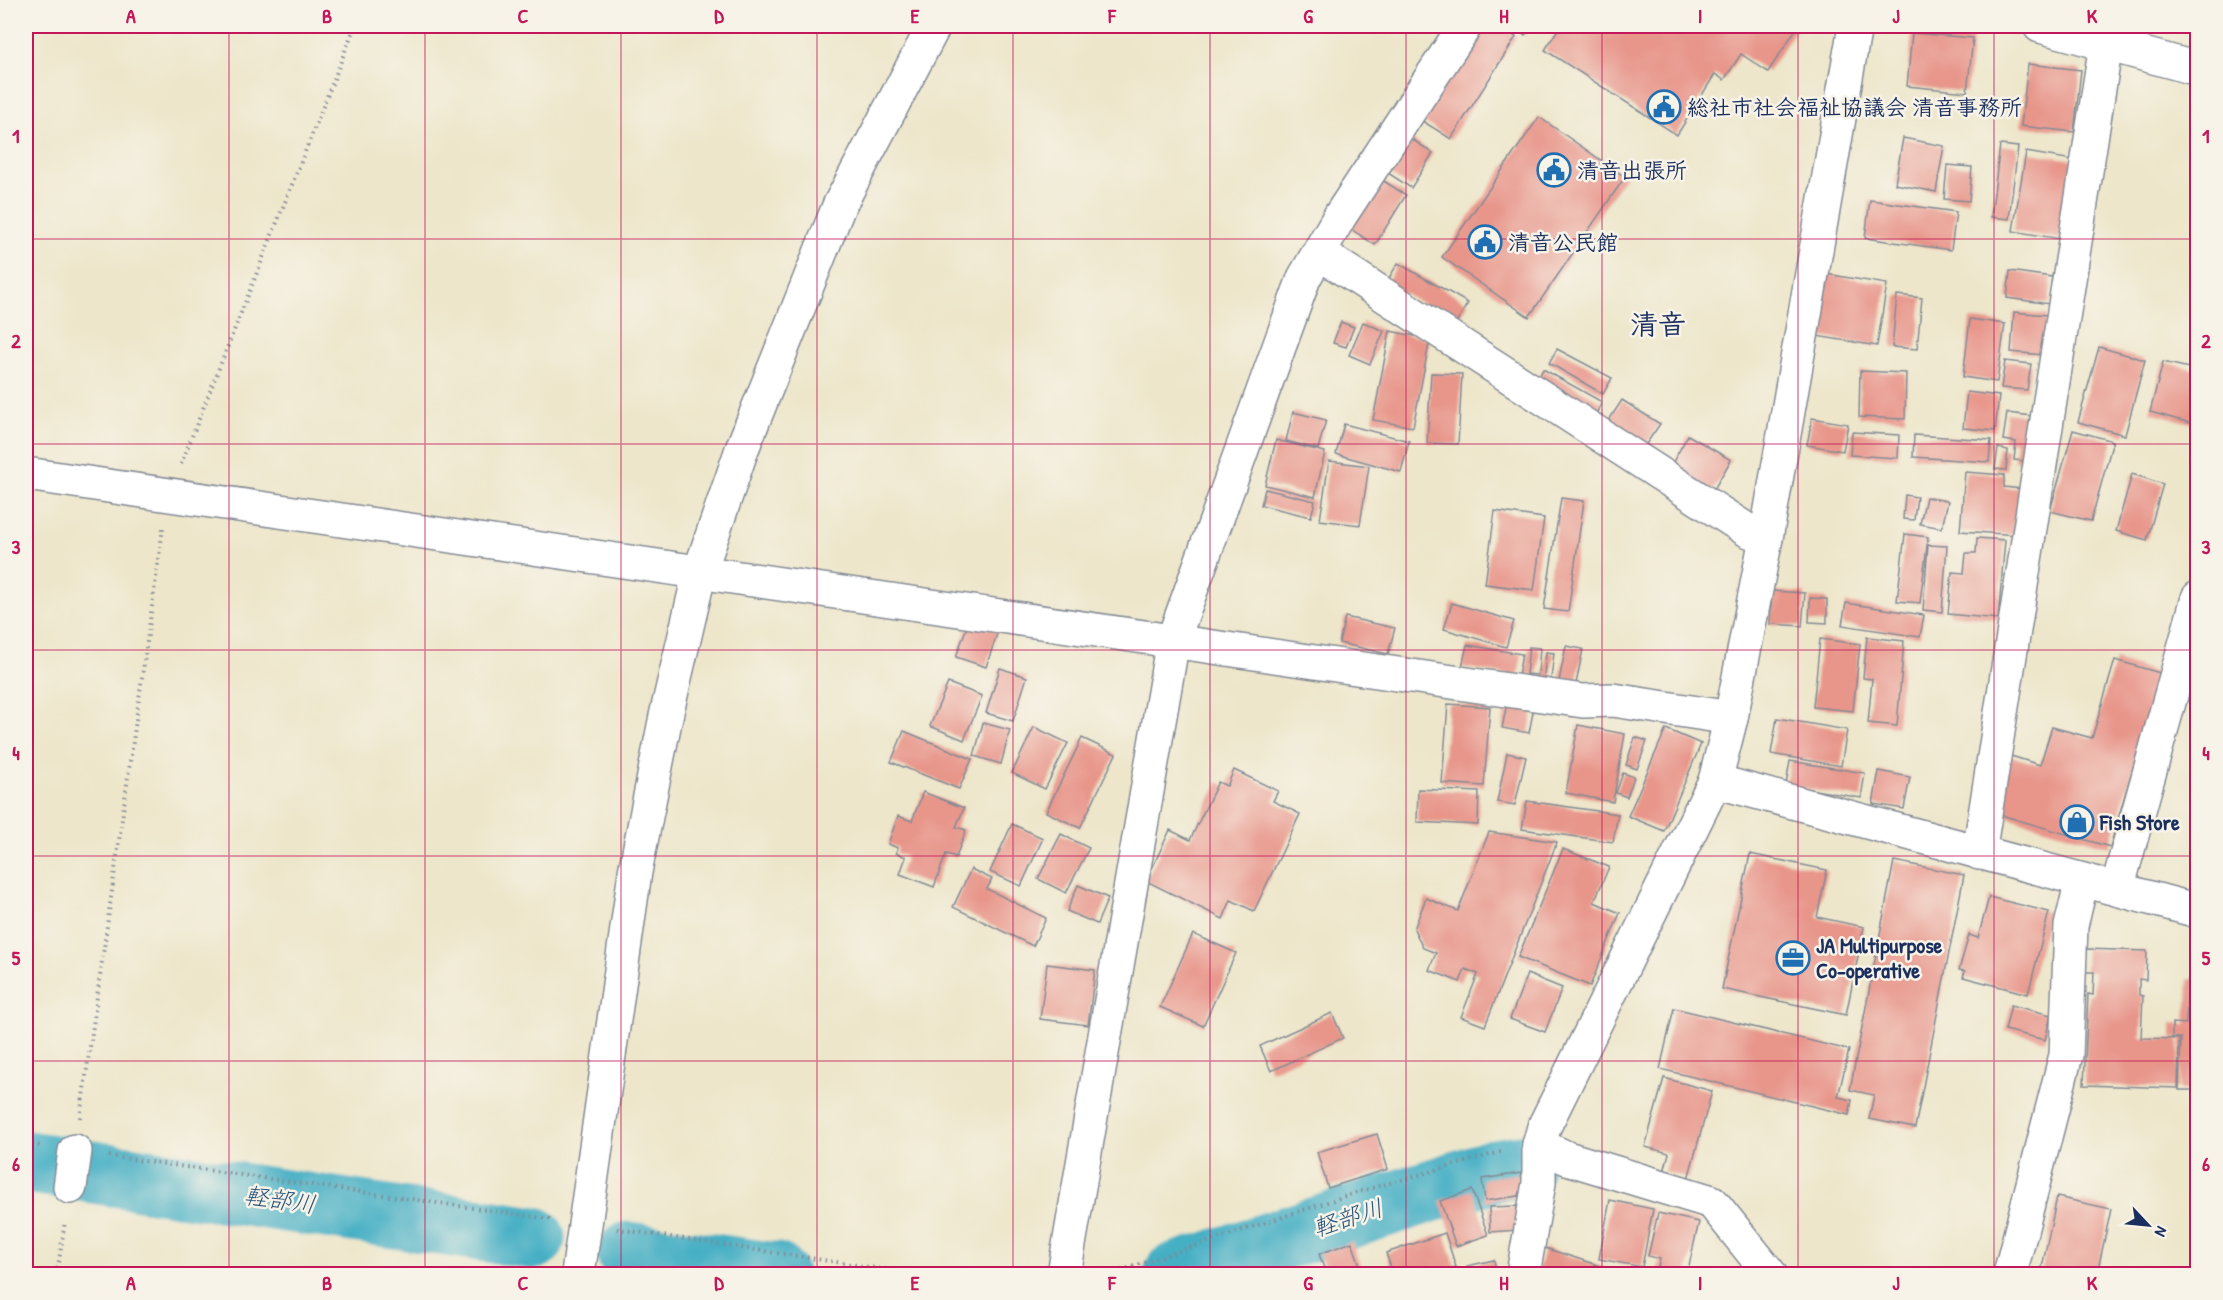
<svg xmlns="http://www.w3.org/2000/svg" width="2223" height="1300" font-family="'Patrick Hand','Klee One',sans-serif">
<rect width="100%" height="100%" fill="#f7f3e8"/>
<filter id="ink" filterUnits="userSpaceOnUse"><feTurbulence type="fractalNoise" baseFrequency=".0167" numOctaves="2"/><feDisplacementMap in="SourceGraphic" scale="12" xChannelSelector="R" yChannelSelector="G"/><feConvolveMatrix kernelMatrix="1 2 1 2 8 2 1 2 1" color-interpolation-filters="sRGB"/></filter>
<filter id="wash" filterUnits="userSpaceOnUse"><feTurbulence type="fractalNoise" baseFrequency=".008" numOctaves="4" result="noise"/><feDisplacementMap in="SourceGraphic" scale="24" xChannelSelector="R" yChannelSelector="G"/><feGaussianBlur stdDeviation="1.35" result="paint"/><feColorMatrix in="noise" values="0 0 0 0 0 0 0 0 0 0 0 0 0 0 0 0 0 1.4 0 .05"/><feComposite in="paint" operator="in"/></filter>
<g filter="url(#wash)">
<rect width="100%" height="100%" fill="#ede6ca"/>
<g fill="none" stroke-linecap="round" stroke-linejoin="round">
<!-- river -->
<g stroke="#45afc4" stroke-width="63">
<polyline points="26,1162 534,1238"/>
<polyline points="628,1253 776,1274"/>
<polyline points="1175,1274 1495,1170 1522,1166"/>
</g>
</g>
<g id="blocks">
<!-- building -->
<g fill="#e8958a">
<polygon points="1474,26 1498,26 1516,37 1451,139 1416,117"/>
<polygon points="1511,26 1532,26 1525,35"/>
<polygon points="1560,26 1798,26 1768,72 1741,54 1724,80 1715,74 1677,135 1545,50"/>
<polygon points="1912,33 1973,38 1967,92 1907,86"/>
<polygon points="2028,64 2081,70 2074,132 2021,126"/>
<polygon points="1539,117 1625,177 1529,317 1442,257"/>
<polygon points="1407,136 1433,153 1411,188 1385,171"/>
<polygon points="1903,138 1944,146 1936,192 1895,184"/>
<polygon points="2000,145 2018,147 2009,219 1991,217"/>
<polygon points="2026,152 2073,160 2060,239 2013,231"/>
<polygon points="1947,165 1972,167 1969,201 1944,199"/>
<polygon points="1379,178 1406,195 1375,245 1348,227"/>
<polygon points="1870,200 1956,212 1951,250 1865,238"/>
<polygon points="1398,263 1468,303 1456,323 1386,283"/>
<polygon points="2010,271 2052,277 2049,304 2007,298"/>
<polygon points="1826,274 1887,284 1877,346 1816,336"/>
<polygon points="1897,295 1922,298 1917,349 1892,347"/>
<polygon points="2014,312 2047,315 2043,355 2011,352"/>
<polygon points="1970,319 2005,324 1997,382 1963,377"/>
<polygon points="1341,322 1354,327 1346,347 1333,343"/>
<polygon points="1363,322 1384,331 1370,364 1349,355"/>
<polygon points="1390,331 1430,339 1413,427 1373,420"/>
<polygon points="2099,347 2145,360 2125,435 2078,422"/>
<polygon points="1557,349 1612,378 1603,394 1549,363"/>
<polygon points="2005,361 2031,364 2027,390 2001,388"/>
<polygon points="2163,362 2198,370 2198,410 2194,424 2150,412"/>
<polygon points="1543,369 1602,402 1595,416 1536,383"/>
<polygon points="1860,371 1906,373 1905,419 1859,417"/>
<polygon points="1431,373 1462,374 1458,444 1427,443"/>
<polygon points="1967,392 1999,396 1995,431 1963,428"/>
<polygon points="1622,400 1660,424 1644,447 1607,423"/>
<polygon points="1293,412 1326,420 1318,449 1286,441"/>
<polygon points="2007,413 2040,417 2034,462 2014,460 2016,442 2003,440"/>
<polygon points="1812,418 1848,424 1843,451 1807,445"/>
<polygon points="1344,424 1409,441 1401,472 1336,454"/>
<polygon points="2073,430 2113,441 2091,521 2050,511"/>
<polygon points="1852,432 1899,435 1898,458 1850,455"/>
<polygon points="1688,435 1731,460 1710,496 1668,471"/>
<polygon points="1914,435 1991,440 1989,462 1913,457"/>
<polygon points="1276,440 1325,452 1315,497 1265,485"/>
<polygon points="1998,448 2008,450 2006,470 1995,469"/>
<polygon points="1329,461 1369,466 1360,525 1320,520"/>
<polygon points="1965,472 2004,475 2004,487 2022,489 2018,535 1960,531"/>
<polygon points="2132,474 2163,484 2147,540 2116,531"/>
<polygon points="1265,489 1315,501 1311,517 1261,505"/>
<polygon points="1905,495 1917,497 1914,520 1903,519"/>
<polygon points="1926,497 1948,501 1942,528 1920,524"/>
<polygon points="1561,498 1584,501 1568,612 1544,609"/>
<polygon points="1495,511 1544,518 1534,590 1485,584"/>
<polygon points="1905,534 1928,537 1920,603 1897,601"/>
<polygon points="1977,538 2005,540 1998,619 1948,614 1952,572 1964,573 1966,553 1976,553"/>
<polygon points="1928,545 1947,546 1942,612 1923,610"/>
<polygon points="1772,591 1805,593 1802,626 1770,624"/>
<polygon points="1810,598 1827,599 1827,623 1809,622"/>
<polygon points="1452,603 1514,621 1506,647 1444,629"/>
<polygon points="1846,603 1924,615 1920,637 1842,625"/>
<polygon points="1345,617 1395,628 1388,654 1339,643"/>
<polygon points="969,621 998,631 986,667 956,657"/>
<polygon points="1867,637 1904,641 1897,726 1868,723 1872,679 1863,678"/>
<polygon points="1820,639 1860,644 1853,711 1813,707"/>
<polygon points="1467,645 1522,654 1518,677 1462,667"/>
<polygon points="1566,646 1583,649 1576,684 1559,681"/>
<polygon points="1529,647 1540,648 1538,675 1526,674"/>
<polygon points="1546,652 1554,653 1551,679 1544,678"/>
<polygon points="2115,660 2160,673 2110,847 1994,813 2011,756 2040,765 2052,727 2092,738"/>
<polygon points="1000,668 1027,677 1013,721 986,713"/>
<polygon points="948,683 982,696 964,740 930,726"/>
<polygon points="1507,703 1534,707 1529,733 1502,728"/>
<polygon points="1448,704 1490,707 1484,786 1442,783"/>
<polygon points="1777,718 1847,730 1841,766 1771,754"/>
<polygon points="983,723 1010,730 1001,764 974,756"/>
<polygon points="1578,725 1625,734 1613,802 1566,793"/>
<polygon points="1034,727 1068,743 1045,789 1012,773"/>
<polygon points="1666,729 1701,744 1664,831 1628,816"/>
<polygon points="904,731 972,759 959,789 891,762"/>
<polygon points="1635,737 1647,741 1637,769 1626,765"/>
<polygon points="1082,738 1116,754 1080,828 1046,812"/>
<polygon points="1507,753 1526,757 1515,805 1497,802"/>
<polygon points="1790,761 1865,773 1861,798 1786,785"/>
<polygon points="1234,770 1278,791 1273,801 1300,814 1254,911 1231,900 1223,919 1146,881 1170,830 1190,840 1218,782 1227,786"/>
<polygon points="1879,771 1910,777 1904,809 1873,804"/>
<polygon points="1623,773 1634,777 1627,797 1616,793"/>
<polygon points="1418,789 1479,792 1478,825 1417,822"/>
<polygon points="923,792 964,808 956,827 966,830 956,857 946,854 934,887 900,874 906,857 896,853 898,848 888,844 898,816 912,821"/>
<polygon points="1527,801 1618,814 1613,842 1522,829"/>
<polygon points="1012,824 1043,838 1021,886 990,872"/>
<polygon points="1489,832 1557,842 1485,1026 1461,1017 1478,974 1465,969 1460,982 1429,970 1436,953 1423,948 1414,929 1426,898 1458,911"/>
<polygon points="1061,834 1089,848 1066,893 1038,879"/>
<polygon points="1563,849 1609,867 1594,902 1620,913 1590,986 1518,957"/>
<polygon points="1750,854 1827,870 1817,917 1864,927 1846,1015 1722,989"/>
<polygon points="1894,861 1964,875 1915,1128 1869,1119 1874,1095 1850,1090"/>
<polygon points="971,869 992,879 987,889 1046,918 1033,946 953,907"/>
<polygon points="1078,885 1108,898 1097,924 1067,911"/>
<polygon points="1989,897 2049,912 2028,994 1963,977 1965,971 1959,970 1969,935 1978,938"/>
<polygon points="1193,934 1236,953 1203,1026 1160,1007"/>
<polygon points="2086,949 2147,951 2146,980 2139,979 2139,995 2143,996 2141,1038 2179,1039 2178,1088 2084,1085 2088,994 2093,995 2094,972 2085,972"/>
<polygon points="1047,964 1095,970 1088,1025 1040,1019"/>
<polygon points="1527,974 1562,988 1545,1032 1510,1019"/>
<polygon points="2188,979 2198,980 2198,1090 2179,1090 2181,1038 2172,1038 2172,1023 2186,1024"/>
<polygon points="2011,1005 2051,1015 2045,1040 2005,1030"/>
<polygon points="1674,1008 1849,1050 1838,1097 1852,1100 1849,1115 1660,1069"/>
<polygon points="1332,1013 1343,1038 1271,1071 1260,1046"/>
<polygon points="1664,1078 1712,1091 1688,1179 1664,1172 1669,1153 1645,1147"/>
<polygon points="1377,1134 1388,1169 1328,1188 1317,1152"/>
<polygon points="1521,1173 1524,1195 1485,1201 1482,1179"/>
<polygon points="1472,1190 1488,1235 1456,1246 1440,1201"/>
<polygon points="2057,1197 2111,1209 2097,1274 2041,1272"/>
<polygon points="1610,1200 1653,1209 1642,1267 1599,1259"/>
<polygon points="1517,1206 1518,1230 1490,1232 1489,1207"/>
<polygon points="1658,1213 1699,1222 1687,1274 1656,1274 1660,1259 1648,1256"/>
<polygon points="1445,1233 1456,1267 1434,1274 1393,1274 1386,1253"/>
<polygon points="1352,1242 1363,1274 1326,1274 1319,1254"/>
<polygon points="1545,1248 1625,1274 1536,1274"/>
<polygon points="1494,1260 1497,1274 1469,1274 1467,1266"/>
</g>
</g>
</g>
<g filter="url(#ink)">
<use href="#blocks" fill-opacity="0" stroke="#848a94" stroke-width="1.5"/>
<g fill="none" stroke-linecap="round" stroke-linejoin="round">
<!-- minor casing -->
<g stroke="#848a94" stroke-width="36">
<g id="minor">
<polyline points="2040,26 2198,69"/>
<polyline points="1319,253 1747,530 1766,538"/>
<polyline points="26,474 1583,701 1613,700 1731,718"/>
<polyline points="1715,781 2198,911"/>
<polyline points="1979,853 2106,44"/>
<polyline points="2117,889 2198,598"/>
<polyline points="1539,1145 1567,1158 1712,1202 1770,1274"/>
<polyline points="70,1187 75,1151"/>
<polyline points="578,1274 635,872 666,716 700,571 742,449 839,206 934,26"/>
<polyline points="1064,1274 1173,640 1304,278 1340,216 1465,26"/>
<polyline points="1523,1274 1539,1183 1539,1145 1544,1127 1715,781 1731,718 1766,538 1855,26"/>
<polyline points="2010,1274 2066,1055 2071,926 2082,880"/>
</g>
</g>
<!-- path -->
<g stroke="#848a94" stroke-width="4" stroke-dasharray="1.5 4.5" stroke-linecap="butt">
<polyline points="181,464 355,26"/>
<polyline points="80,1118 163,528"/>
<polyline points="26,1144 43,1146"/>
<polyline points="109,1156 550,1219"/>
<polyline points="617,1229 916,1274"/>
<polyline points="57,1274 65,1221"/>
<polyline points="1110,1274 1358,1192 1504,1151"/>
</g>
<!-- minor -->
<use href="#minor" stroke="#fff" stroke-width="33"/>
</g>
</g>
<!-- grid -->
<path fill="none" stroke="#c2185b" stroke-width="1.5" stroke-opacity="0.55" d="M229,26V1274M425,26V1274M621,26V1274M817,26V1274M1013,26V1274M1210,26V1274M1406,26V1274M1602,26V1274M1798,26V1274M1994,26V1274M26,239H2198M26,444H2198M26,650H2198M26,856H2198M26,1061H2198"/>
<!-- icons -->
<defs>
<g id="civic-ring" transform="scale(1.725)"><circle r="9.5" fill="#f7f3e8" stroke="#1f6fb2" stroke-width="1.5"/><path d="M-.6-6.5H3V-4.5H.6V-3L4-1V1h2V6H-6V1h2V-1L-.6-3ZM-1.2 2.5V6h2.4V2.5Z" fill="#1f6fb2"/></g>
<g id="shop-ring" transform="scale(1.725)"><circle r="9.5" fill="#f7f3e8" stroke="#1f6fb2" stroke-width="1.5"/><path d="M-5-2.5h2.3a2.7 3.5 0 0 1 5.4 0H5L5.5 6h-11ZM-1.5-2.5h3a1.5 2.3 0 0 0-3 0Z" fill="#1f6fb2"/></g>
<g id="office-ring" transform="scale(1.725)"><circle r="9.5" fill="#f7f3e8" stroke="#1f6fb2" stroke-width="1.5"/><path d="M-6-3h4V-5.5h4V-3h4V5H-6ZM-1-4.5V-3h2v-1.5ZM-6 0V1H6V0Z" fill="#1f6fb2"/></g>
</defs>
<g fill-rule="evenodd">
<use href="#civic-ring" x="1664" y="107"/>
<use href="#civic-ring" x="1554" y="170"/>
<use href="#civic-ring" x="1485" y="242"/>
<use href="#shop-ring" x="2077" y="822"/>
<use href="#office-ring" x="1793" y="958"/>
</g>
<g text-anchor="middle" stroke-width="5" stroke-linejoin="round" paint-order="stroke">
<!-- poi labels -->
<g font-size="22" font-weight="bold" fill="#1b2f5e" stroke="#f7f3e8" text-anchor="start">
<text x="1687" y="115">総社市社会福祉協議会 清音事務所</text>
<text x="1577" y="178">清音出張所</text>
<text x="1508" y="250">清音公民館</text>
<text x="2100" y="830">Fish Store</text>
<text x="1816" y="953">JA Multipurpose<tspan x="1816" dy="25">Co-operative</tspan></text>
</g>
<!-- water labels -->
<g font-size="24" font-style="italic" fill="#28557d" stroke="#f7f3e8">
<text transform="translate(280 1200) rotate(8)" y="8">軽部川</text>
<text transform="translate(1348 1218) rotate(-18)" y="8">軽部川</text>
</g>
<!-- district labels -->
<g font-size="28" font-weight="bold" fill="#1b2f5e" stroke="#f7f3e8">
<text x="1658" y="334">清音</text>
</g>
</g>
<!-- margin -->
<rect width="2223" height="1300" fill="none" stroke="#f7f3e8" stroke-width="66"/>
<!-- north arrow -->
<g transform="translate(2148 1225) rotate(116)" stroke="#f7f3e8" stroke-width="4.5" paint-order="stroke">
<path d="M0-4.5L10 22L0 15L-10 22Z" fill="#1b2f5e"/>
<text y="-9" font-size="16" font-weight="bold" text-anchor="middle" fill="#1b2f5e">N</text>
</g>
<rect x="33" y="33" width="2157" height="1234" fill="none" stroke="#c2185b" stroke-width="2"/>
<g font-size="20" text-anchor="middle" font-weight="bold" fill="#c2185b">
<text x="131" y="23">A</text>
<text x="327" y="23">B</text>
<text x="523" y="23">C</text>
<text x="719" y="23">D</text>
<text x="915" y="23">E</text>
<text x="1112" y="23">F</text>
<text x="1308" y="23">G</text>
<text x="1504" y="23">H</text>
<text x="1700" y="23">I</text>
<text x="1896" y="23">J</text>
<text x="2092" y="23">K</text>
<text x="16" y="143">1</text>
<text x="2206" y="143">1</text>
<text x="16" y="348">2</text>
<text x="2206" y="348">2</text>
<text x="16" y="554">3</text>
<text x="2206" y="554">3</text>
<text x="16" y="760">4</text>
<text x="2206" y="760">4</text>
<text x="16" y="965">5</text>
<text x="2206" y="965">5</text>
<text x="16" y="1171">6</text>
<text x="2206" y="1171">6</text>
<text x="131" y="1290">A</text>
<text x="327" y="1290">B</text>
<text x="523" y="1290">C</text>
<text x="719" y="1290">D</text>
<text x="915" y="1290">E</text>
<text x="1112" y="1290">F</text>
<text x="1308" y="1290">G</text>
<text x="1504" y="1290">H</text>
<text x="1700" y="1290">I</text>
<text x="1896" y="1290">J</text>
<text x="2092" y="1290">K</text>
</g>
</svg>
